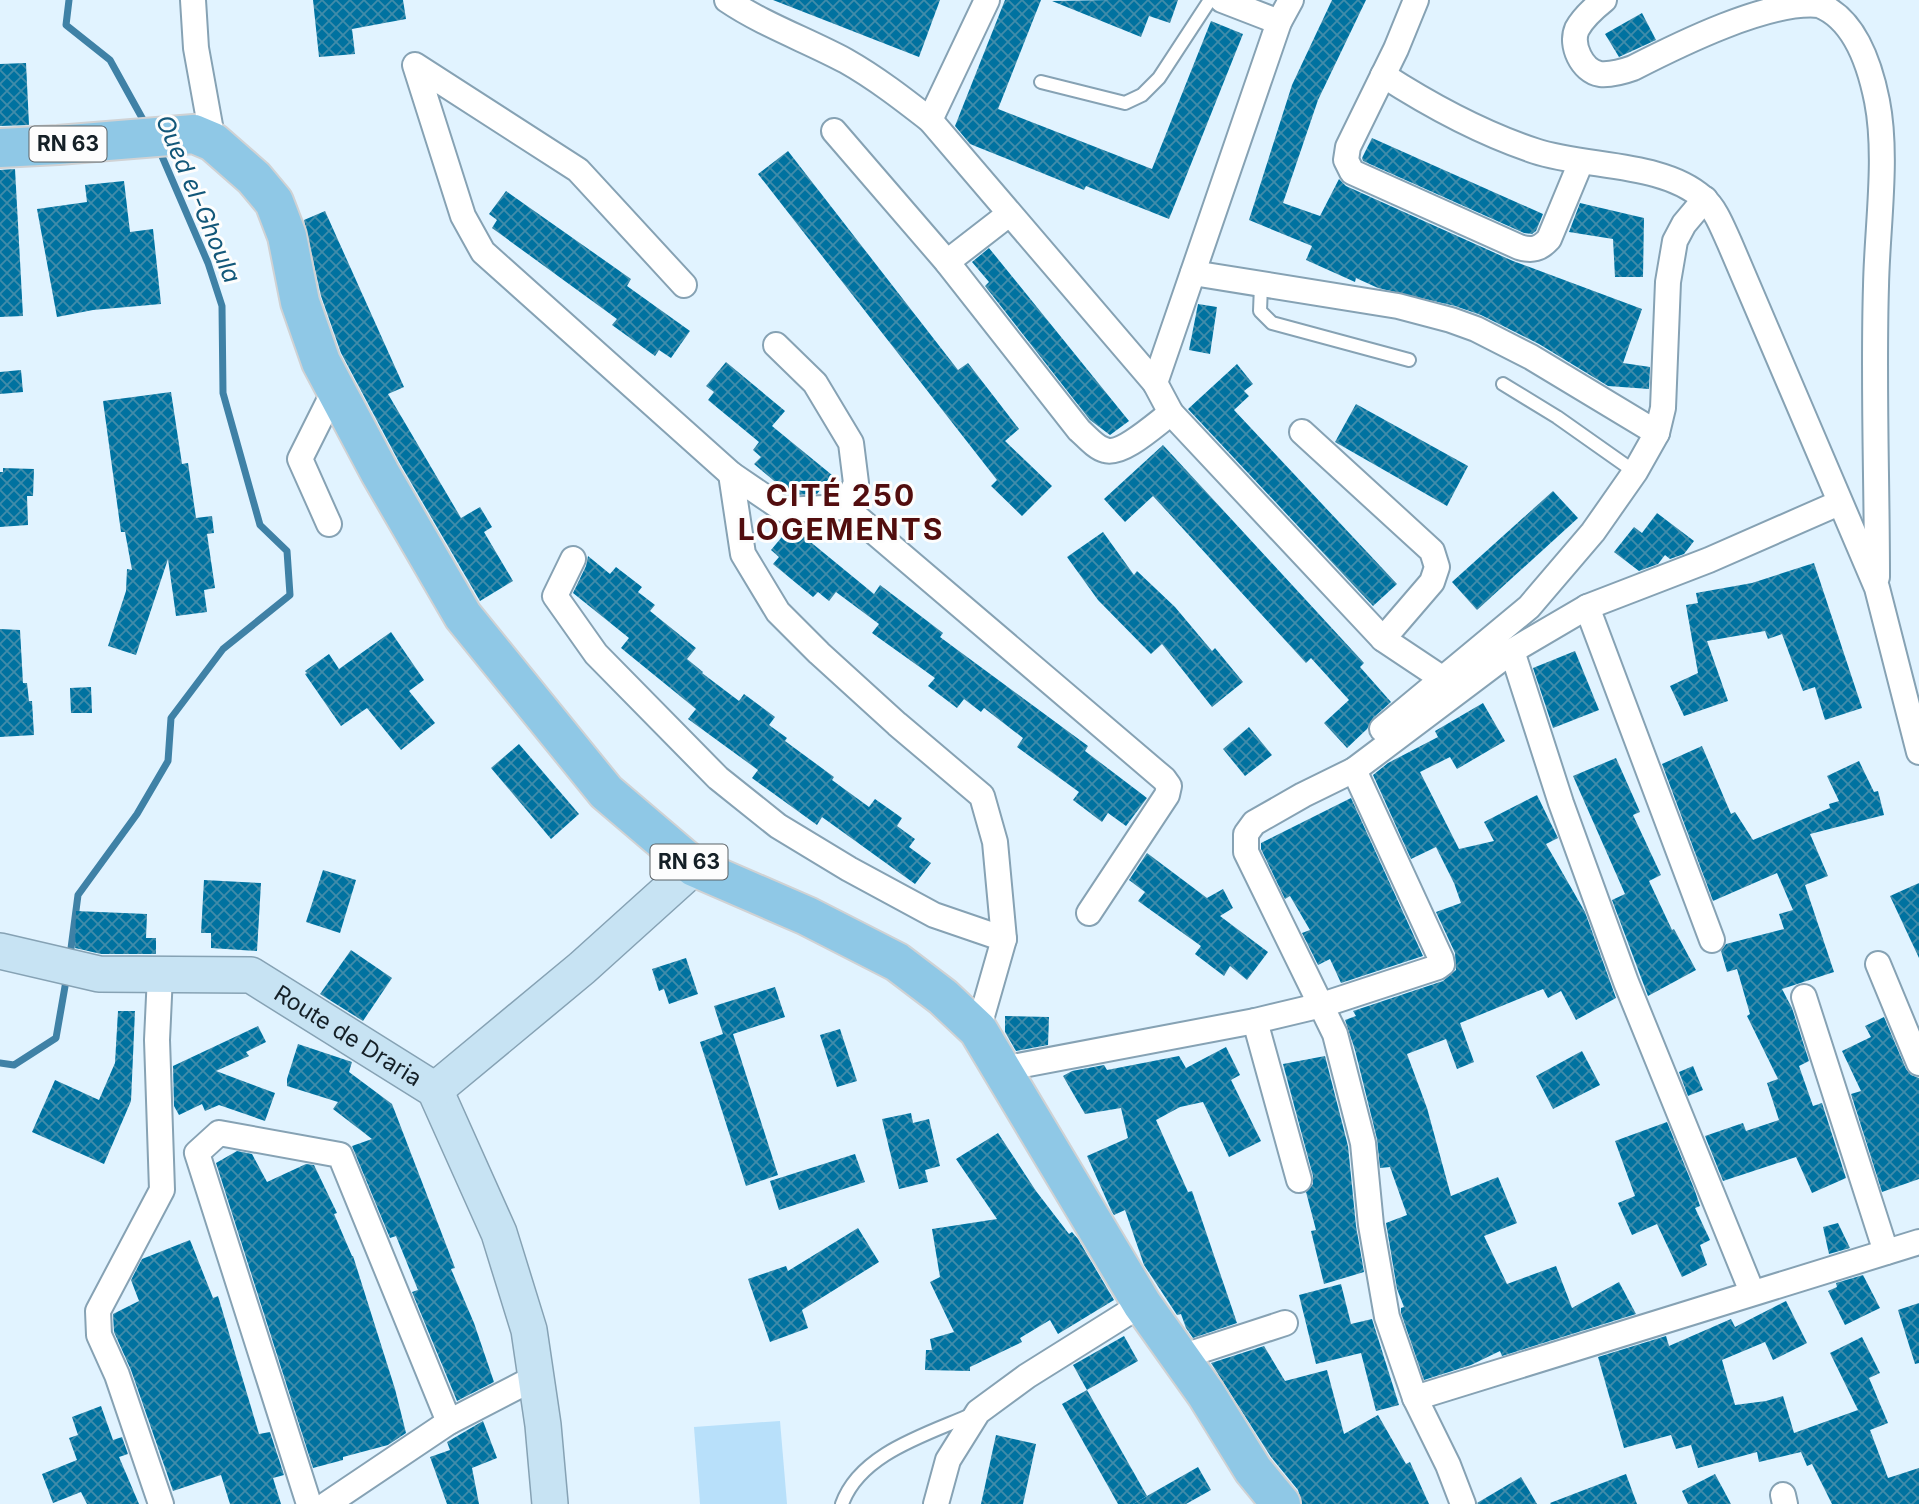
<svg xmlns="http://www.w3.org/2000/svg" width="1919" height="1504" font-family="Inter,sans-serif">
<defs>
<pattern id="building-cross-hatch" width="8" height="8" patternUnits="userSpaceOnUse" patternTransform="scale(1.75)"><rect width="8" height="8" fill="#0072a0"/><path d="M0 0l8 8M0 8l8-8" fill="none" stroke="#418caa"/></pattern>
</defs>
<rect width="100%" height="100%" fill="#e1f3ff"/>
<!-- pitch -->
<polygon fill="#b8e0fa" points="780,1421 787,1504 700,1504 694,1427"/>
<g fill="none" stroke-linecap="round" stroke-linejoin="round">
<!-- stream -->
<g stroke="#3f81a6" stroke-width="7">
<polyline points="69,0 66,25 110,60 146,125"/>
<polyline points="70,956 78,895 137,814 168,761 171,718 223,649 290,595 287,551 260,525 223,393 222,306 208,263 158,147"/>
<polyline points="0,1063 14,1065 56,1038 67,975"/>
</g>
</g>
<!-- building -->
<g fill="url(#building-cross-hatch)">
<polygon points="313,0 403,0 406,19 352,29 355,54 319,57"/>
<polygon points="773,0 940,0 919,57"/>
<polygon points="1005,0 1041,0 998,109 1152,169 1211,21 1243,34 1169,219 1086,186 1084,190 970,144 955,126"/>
<polygon points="1112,0 1178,0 1170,23 1149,16 1141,37 1052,1"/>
<polygon points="1332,0 1366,0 1318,100 1283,203 1320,216 1339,179 1346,186 1513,261 1642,309 1623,363 1650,367 1649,389 1608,386 1539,344 1481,315 1455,306 1378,288 1356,278 1355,282 1306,260 1312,246 1249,220 1292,85"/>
<polygon points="1642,13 1656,40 1619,57 1605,34"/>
<polygon points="26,63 29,125 0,126 0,64"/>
<polygon points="1372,138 1543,214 1536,231 1532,234 1524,233 1363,161 1362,158"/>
<polygon points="788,151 958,370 968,363 1019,429 1005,441 1052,486 1022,516 991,486 997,480 758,174"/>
<polygon points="15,169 23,316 0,317 0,170"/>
<polygon points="124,181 130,232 153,229 161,304 93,310 57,317 37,209 87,202 85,185"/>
<polygon points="506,191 631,279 627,286 690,331 671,358 659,350 655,356 612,325 617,319 492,228 497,220 489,214"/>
<polygon points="1580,203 1644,218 1643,277 1615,277 1613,239 1569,232"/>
<polygon points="325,211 404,387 388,394 461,518 480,507 492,527 484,532 513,581 480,601 399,462 341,353 321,296 304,220"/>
<polygon points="989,248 1129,421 1110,435 1090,420 985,286 989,282 972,262"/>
<polygon points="1198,304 1217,307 1210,354 1189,350"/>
<polygon points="726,362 785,411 772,426 832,475 817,494 791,495 754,464 761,457 753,450 759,442 708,400 714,392 706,386"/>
<polygon points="1237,364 1253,384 1244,391 1249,396 1234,410 1397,584 1373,606 1188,409"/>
<polygon points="21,370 23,392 0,394 0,372"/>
<polygon points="171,392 182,464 188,463 196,518 212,516 214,533 207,534 215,588 204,590 207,612 176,616 168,559 136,655 108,646 126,591 127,569 132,570 125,532 121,532 103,401"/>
<polygon points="1356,404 1468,466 1447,506 1335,442"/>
<polygon points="1163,445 1364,663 1360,667 1391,702 1373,718 1367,729 1347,748 1324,723 1349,700 1311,658 1306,663 1153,496 1125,522 1104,499"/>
<polygon points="3,468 34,469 33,496 27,496 28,525 0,527 0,472 3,472"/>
<polygon points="1553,491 1578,518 1477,610 1452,582"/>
<polygon points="1657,513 1694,541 1684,554 1670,559 1665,555 1658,564 1639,571 1614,552 1634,527 1642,533"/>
<polygon points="791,526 874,594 880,585 943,633 940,637 1088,746 1085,751 1147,798 1126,826 1108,813 1102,822 1073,800 1079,792 1017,747 1023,738 984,708 981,712 964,699 957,708 928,686 935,678 872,633 879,624 836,592 829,601 818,592 813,597 773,564 779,557 771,550"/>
<polygon points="1103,532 1134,575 1137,571 1175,607 1212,651 1215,648 1243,682 1212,707 1162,644 1151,654 1098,600 1067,557"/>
<polygon points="588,556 610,574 616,567 642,587 638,592 655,605 650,611 696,648 687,659 703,672 702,673 739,701 744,694 775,717 769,725 787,738 785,741 834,777 832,780 869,807 875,799 902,818 897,826 915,839 909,847 931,863 915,884 822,817 817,825 752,778 758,770 688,719 696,709 621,648 629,638 573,593 586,566"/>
<polygon points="1814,563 1862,708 1825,720 1815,687 1803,691 1782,634 1768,639 1765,631 1707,641 1728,701 1684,716 1670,686 1698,673 1686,605 1698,603 1696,593 1752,583"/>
<polygon points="0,629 20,630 23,683 27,683 29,701 32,701 34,735 0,737"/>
<polygon points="391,632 424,680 409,691 435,723 401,750 367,708 341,726 305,674 307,673 305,671 329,654 339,669"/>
<polygon points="1575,651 1599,710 1553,728 1533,668"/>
<polygon points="91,687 92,713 71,713 70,688"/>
<polygon points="1483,703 1505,741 1457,769 1450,757 1420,772 1459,849 1494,841 1484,822 1537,795 1558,838 1546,844 1585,912 1616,998 1576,1020 1561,991 1548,998 1543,989 1460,1023 1474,1062 1457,1069 1446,1039 1407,1054 1427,1108 1451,1196 1498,1177 1517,1223 1484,1236 1507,1284 1556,1266 1572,1308 1619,1282 1636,1314 1502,1356 1500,1351 1471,1365 1424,1380 1401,1313 1401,1308 1404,1307 1397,1289 1386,1223 1407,1215 1390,1167 1380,1168 1377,1139 1355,1050 1345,1020 1356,1016 1353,1011 1443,981 1456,970 1455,953 1436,912 1461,903 1454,883 1436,847 1411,859 1373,775 1388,763 1438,737 1435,731"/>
<polygon points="1249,727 1272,755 1245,776 1223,749"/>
<polygon points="519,744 579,814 551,839 491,768"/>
<polygon points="1702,746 1731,814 1735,812 1753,840 1830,808 1829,804 1839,801 1827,776 1859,761 1874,792 1878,791 1884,815 1810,834 1828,876 1805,885 1834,972 1782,989 1792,1008 1809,1061 1799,1066 1813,1106 1822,1103 1846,1178 1812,1193 1796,1157 1723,1181 1705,1136 1743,1123 1746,1131 1779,1120 1767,1083 1778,1079 1747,1016 1750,1014 1737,969 1727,972 1721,951 1726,944 1784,929 1779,914 1793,910 1777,873 1713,901 1662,764"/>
<polygon points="1616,758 1640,812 1633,815 1661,875 1649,881 1672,930 1674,929 1696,970 1648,996 1612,900 1625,894 1573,776"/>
<polygon points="1351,798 1423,956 1341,983 1330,959 1318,965 1302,933 1310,930 1290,896 1285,899 1261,849 1261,843"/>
<polygon points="1147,853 1207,898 1223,889 1233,908 1220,916 1268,952 1247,980 1230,966 1224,976 1195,954 1201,946 1138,901 1145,892 1129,880"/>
<polygon points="323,870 356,880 340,933 306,922"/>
<polygon points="204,880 261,883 257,951 211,948 211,933 201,933"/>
<polygon points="1919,883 1919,958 1890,896"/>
<polygon points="76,911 147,914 146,938 156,938 156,954 101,954 75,948"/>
<polygon points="351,950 392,978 363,1021 320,994"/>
<polygon points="686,958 698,994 669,1004 664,989 659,991 652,969"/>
<polygon points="775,987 785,1017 733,1034 778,1175 746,1186 700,1042 723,1034 714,1006"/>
<polygon points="118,1011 135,1011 131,1101 104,1164 32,1132 55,1080 99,1100 115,1063"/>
<polygon points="1005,1016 1049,1017 1048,1045 1016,1051 1005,1032"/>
<polygon points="1884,1017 1906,1069 1911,1075 1919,1078 1919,1179 1882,1192 1851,1094 1861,1091 1842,1051 1871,1037 1865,1026"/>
<polygon points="258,1026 266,1042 246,1052 249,1056 216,1071 275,1093 265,1121 219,1105 205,1111 202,1104 179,1115 174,1106 173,1066"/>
<polygon points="840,1029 857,1081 837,1087 820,1035"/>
<polygon points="298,1044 352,1062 349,1072 392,1104 455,1268 451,1269 474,1323 494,1382 457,1401 412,1292 418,1290 396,1236 390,1238 352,1146 372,1139 333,1109 338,1102 287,1086 287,1079"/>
<polygon points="1226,1047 1240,1075 1231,1080 1261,1141 1229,1157 1203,1102 1180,1107 1156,1120 1188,1192 1192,1191 1237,1323 1193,1338 1186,1328 1181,1314 1177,1315 1144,1265 1125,1210 1114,1215 1112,1212 1087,1156 1128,1138 1121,1108 1085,1114 1063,1076 1072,1071 1104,1065 1107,1070 1179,1056 1186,1068"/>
<polygon points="1582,1051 1600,1085 1553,1109 1536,1076"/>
<polygon points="1325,1056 1348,1146 1356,1226 1364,1272 1324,1284 1311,1231 1316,1230 1306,1192 1313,1184 1313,1176 1283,1064"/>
<polygon points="1693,1066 1703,1090 1688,1096 1679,1072"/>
<polygon points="911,1113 913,1123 929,1119 940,1166 925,1170 928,1182 899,1189 882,1119"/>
<polygon points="1667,1122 1695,1191 1700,1206 1695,1208 1710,1240 1700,1245 1707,1265 1682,1277 1657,1224 1632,1235 1618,1203 1635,1196 1615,1141"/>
<polygon points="998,1133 1036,1191 1069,1234 1072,1232 1078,1239 1114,1300 1058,1334 1050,1320 1020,1338 1022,1342 970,1367 970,1371 925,1370 926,1350 932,1350 930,1339 954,1332 930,1282 940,1277 932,1229 997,1219 956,1159"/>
<polygon points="237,1151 252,1154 267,1182 306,1164 314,1165 337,1213 334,1214 352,1256 353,1256 395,1389 406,1433 388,1445 343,1457 343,1460 313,1468 216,1163"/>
<polygon points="855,1154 865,1182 779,1210 770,1181"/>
<polygon points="1838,1223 1850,1248 1829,1254 1823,1227"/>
<polygon points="858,1228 879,1262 802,1310 808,1328 770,1342 748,1279 786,1266 788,1271"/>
<polygon points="190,1240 213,1298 218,1296 259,1434 270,1432 284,1475 273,1478 281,1504 230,1504 221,1475 173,1491 131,1370 114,1332 113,1314 139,1301 131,1280 142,1259"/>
<polygon points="1863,1275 1880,1308 1845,1325 1828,1291 1837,1287 1836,1283"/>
<polygon points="1341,1284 1351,1324 1372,1319 1399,1405 1376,1411 1361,1353 1316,1364 1299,1295"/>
<polygon points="1786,1301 1807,1343 1773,1360 1765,1342 1722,1360 1735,1405 1766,1401 1783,1396 1794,1433 1858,1410 1830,1353 1862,1337 1880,1373 1869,1378 1888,1423 1870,1430 1888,1478 1919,1468 1919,1504 1832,1504 1812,1464 1807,1466 1801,1452 1759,1462 1757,1452 1698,1468 1691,1445 1676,1449 1671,1435 1624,1448 1598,1357 1666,1336 1669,1346 1731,1319 1735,1327"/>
<polygon points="1919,1303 1919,1363 1915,1364 1898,1310"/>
<polygon points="1124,1336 1138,1361 1087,1390 1073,1365"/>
<polygon points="1264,1346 1285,1381 1327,1370 1344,1434 1378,1415 1406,1464 1410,1462 1429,1504 1302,1504 1298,1490 1271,1457 1211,1363"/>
<polygon points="1087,1390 1147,1496 1133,1504 1118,1504 1062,1404"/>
<polygon points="101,1406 113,1440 122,1437 128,1454 119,1457 139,1504 87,1504 81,1492 53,1503 42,1474 77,1460 69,1438 78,1435 72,1417"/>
<polygon points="483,1421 497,1458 472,1468 479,1504 447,1504 430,1457 450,1450 447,1442"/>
<polygon points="996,1435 1036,1444 1023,1504 981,1504"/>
<polygon points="1198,1467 1211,1490 1186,1504 1133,1504"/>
<polygon points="1626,1474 1637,1504 1551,1504 1550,1503"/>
<polygon points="1715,1474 1731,1504 1688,1504 1682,1491"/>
<polygon points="1521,1477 1537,1504 1478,1504 1477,1503"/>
</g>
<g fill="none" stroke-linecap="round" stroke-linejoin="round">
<!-- service casing -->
<g stroke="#86a2b4" stroke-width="16">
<g id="service">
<polyline points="1041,82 1125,103 1142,95 1159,78 1210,0"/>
<polyline points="1261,285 1260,311 1272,323 1409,360"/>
<polyline points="1503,384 1557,417 1635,472"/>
<path d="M842,1504C860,1453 928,1434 973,1414"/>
</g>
</g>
<!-- minor casing -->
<g stroke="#86a2b4" stroke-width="28">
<g id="minor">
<polyline points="193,0 196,48 213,142"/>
<path d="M727,0C764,25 807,40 846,61C876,78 903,99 930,120L1155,383L1171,413L1383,639L1443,679"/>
<polyline points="1222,0 1279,22"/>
<path d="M1416,0L1396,49L1348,147L1346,160L1352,172L1519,247C1532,251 1540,249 1549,239L1581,162"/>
<path d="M1604,0C1594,8 1583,18 1577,29C1570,45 1582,71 1600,74C1612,75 1622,72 1633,68C1678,45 1768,0 1819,5C1855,19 1870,66 1877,101C1888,157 1877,228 1876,286C1873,383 1877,480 1877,577"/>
<path d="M1383,75C1431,106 1481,133 1535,151C1586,168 1663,162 1703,198C1716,209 1723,229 1730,244L1877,588L1919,752"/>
<polyline points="930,120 987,0"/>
<path d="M834,131L947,262L1079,430C1086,436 1096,448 1105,450C1122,456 1157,423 1171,413"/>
<polyline points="947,262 1009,214"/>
<polyline points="1193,273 1398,306 1451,320 1476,329 1531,357 1657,433"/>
<polyline points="684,285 578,170 415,65 463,216 483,252 731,474 784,510 845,507 1164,779 1169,786 1167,795 1089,913"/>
<polyline points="776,345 815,383 851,443 856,483 845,507"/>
<polyline points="1155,383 1279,22 1291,0"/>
<polyline points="1302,432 1432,551 1437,567 1432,582 1383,639"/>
<polyline points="731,474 743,554 778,612 819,653 897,724 982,796 995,842 1004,939 978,1030"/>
<polyline points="329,524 300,459 335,389"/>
<polyline points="573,559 555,596 596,654 718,778 778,826 849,869 934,915 1004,939"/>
<polyline points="1512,651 1561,803 1626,982 1752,1292"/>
<polyline points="1382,729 1529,607 1593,532 1635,472 1657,433 1663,408 1668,282 1675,241 1684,224 1705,199"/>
<polyline points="1712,940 1587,607 1709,560 1839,503"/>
<polyline points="1878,964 1919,1063"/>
<polyline points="160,975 157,1040 162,1190 98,1311 99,1335 117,1375 161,1504"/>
<polyline points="1804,997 1886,1252"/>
<polyline points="1255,1021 1299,1180"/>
<polyline points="1002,1069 1255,1021 1322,1005 1438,967 1442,964 1441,959 1354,770"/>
<polyline points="1181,1357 1285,1323"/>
<polyline points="1415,1398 1919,1242"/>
<polyline points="1783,1495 1785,1504"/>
<polyline points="309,1504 197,1153 219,1133 340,1155 449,1422"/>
<polyline points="327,1504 449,1422 536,1377"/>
<polyline points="936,1504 948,1460 978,1412 1027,1376 1142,1304"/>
<polyline points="1463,1504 1448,1465 1415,1398 1387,1317 1371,1225 1363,1143 1335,1034 1246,852 1246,834 1254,823 1303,795 1354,770 1512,651 1587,607"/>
</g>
</g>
<!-- secondary casing -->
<g stroke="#86a2b4" stroke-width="38">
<g id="secondary">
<path id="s1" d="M0,951L99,974L251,975L435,1090L499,1233L529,1330L543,1425L550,1504"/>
<polyline points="435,1090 582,968 694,867"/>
</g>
</g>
<!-- primary casing -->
<g stroke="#d0d2d4" stroke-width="42">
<polyline id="primary" points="0,148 58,145 194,134 213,142 254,178 274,202 287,236 300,302 321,362 380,473 463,616 606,792 694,867 807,916 897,962 943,997 978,1030 1142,1304 1206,1394 1253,1470 1281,1504"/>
</g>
<!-- service -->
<use href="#service" stroke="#fff" stroke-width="12"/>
<!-- minor -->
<use href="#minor" stroke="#fff" stroke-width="24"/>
<!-- secondary -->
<use href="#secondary" stroke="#c7e3f3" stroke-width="35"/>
<!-- primary -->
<use href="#primary" stroke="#8fc8e6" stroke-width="38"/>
</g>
<g text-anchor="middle" stroke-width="6" stroke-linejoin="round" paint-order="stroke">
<!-- shield labels -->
<g fill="#fdfdfd" stroke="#5b6267" stroke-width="2">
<rect x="29.5" y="126.5" width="77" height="35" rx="5"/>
<rect x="650.5" y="844.5" width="77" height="35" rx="5"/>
</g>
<g font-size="21" font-weight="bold" fill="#152027">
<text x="68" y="151">RN 63</text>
<text x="689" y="869">RN 63</text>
</g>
<!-- street labels -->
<g font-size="23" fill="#152027" stroke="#fdfdfd">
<text dy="8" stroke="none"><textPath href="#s1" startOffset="368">Route de Draria</textPath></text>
</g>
<!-- water labels -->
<g font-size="24" font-style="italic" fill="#125779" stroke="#fdfdfd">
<text transform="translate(198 199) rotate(67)" y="8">Oued el-Ghoula</text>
</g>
<!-- district labels -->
<g font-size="30" font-weight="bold" letter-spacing="2" fill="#520d0e" stroke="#fdfdfd">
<text x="841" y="506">CITÉ 250<tspan x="841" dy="34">LOGEMENTS</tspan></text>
</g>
</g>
</svg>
